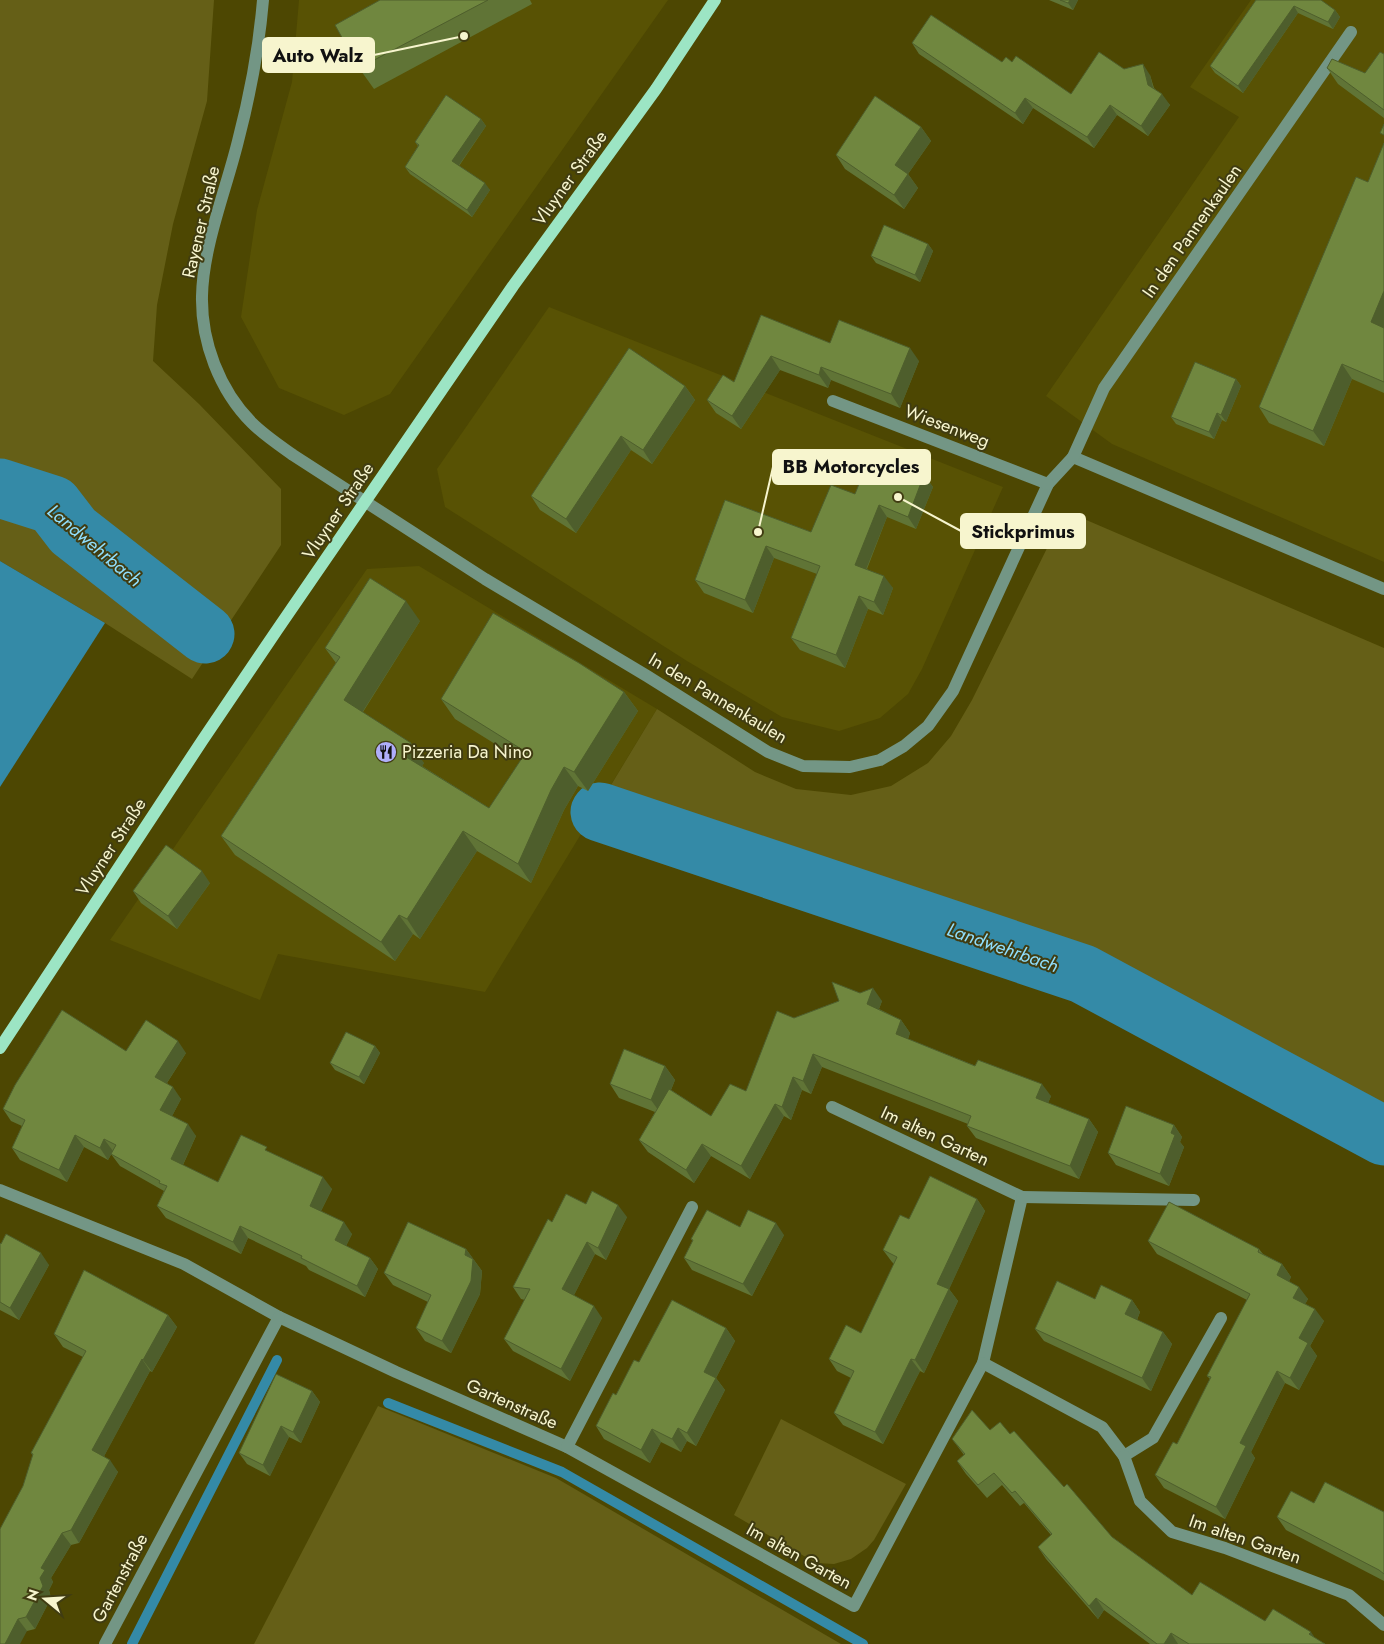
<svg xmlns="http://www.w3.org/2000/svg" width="1384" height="1644" font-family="Jost,sans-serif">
<rect width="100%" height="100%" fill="#4d4702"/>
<!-- built -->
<g fill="#585204">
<polygon points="299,0 668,0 390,394 344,415 279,388 241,317 257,210 292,82"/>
<polygon points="1251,0 1384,0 1384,562 1112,444 1046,396 1239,117 1190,87"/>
<polygon points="549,307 1003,487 922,669 908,694 880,718 839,731 782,717 687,661 445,507 437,469"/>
<polygon points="419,566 657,709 485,992 278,954 260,1000 110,940 367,569"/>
</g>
<!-- green -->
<g fill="#655f17">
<polygon points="0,0 214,0 207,101 173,224 157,305 153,361 199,404 281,489 281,545 192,679 105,623 0,561"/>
<polygon points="1084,519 1384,648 1384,1156 1075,987 588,823 657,709 755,772 796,789 851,795 891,786 928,763 951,736 972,700 1057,528"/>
<polygon points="378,1406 556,1478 841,1644 254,1644"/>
<polygon points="781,1419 906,1484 874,1540 867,1548 851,1559 834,1564 816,1563 734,1515"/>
</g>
<!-- water -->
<polygon fill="#348aa7" points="0,561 105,623 0,787"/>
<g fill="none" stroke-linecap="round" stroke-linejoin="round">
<!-- stream -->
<g stroke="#348aa7" stroke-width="10">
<polyline points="388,1403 562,1472 863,1644"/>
<polyline points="132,1644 277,1360"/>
</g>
<!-- river -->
<g stroke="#348aa7" stroke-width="59">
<polyline points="0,488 53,505 73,531 205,634"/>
<polyline points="600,812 1083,974 1384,1136"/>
</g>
<!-- minor -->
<g stroke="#739685" stroke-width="12">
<path d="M263,0C259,48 250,95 238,141C226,190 203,246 202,296C201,341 219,390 252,423C264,435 279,445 293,455L485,579L647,676L768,752L803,766L850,767L880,760L904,746L928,726L953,691L1048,484L1073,457L1384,589"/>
<polyline points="833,401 1048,484"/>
<polyline points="1073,457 1104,388 1351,32"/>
<polyline points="0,1190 184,1264 279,1317 396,1372 567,1447 854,1606 983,1363 1022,1197 832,1107"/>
<polyline points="1022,1197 1194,1200"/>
<polyline points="983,1363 1102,1427 1124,1456 1153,1438 1221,1318"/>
<polyline points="567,1447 692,1207"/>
<polyline points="1124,1456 1140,1501 1172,1532 1225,1548 1349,1595 1384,1625"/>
<polyline points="105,1644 279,1317"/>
</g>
<!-- major -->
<polyline stroke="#9ce5c4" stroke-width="12" points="0,1048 202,741 277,630 513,286 656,89 715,0"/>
</g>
<!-- wall -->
<g fill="#607436">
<polygon points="380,0 530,0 532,4 374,89 359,68"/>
<polygon points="1049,0 1078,0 1073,10"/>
<polygon points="1256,0 1335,10 1340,17 1333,29 1298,13 1243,93 1215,73 1210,66"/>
<polygon points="912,43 1002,62 1012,62 1071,94 1124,69 1150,75 1154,88 1170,105 1148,136 1117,115 1094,148 1033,108 1023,124 919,54"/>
<polygon points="1384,54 1384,118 1338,84 1327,68 1365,73"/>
<polygon points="481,119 486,126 459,166 490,190 472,217 410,174 405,167 418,146 415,142"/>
<polygon points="921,127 931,141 908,174 918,188 904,209 845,169 836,155"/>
<polygon points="1384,144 1384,393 1352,379 1324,446 1269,423 1259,407 1368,182"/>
<polygon points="928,244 933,251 920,282 876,263 871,256"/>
<polygon points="761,315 830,343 919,361 900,408 831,380 828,388 780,370 741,429 716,413 707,400 734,382"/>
<polygon points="1236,379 1241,386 1226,422 1222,420 1214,439 1176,424 1171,417"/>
<polygon points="685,386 695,400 652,464 631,450 576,533 540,510 531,496"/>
<polygon points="924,475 933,487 916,529 887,517 867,569 893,588 883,615 868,609 845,668 800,650 791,638 817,574 774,558 753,613 704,593 695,580 725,500 811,532 855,494"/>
<polygon points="420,621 363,712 424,763 422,766 489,808 521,760 455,719 441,699 624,692 638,711 588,791 578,786 564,810 531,883 477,851 420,939 413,934 395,961 235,855 221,836 336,663 325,648"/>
<polygon points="210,883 177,929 141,903 133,891"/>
<polygon points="860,993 882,1001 879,1009 901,1020 910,1033 908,1039 1051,1096 1048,1103 1089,1119 1098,1132 1079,1179 976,1138 967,1126 968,1124 822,1067 811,1094 802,1090 791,1120 784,1116 750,1179 711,1156 694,1183 648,1152 639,1140 655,1112 619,1098 610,1084 665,1066 675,1080 671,1090 711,1116 746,1091 794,1018"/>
<polygon points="375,1046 380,1053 364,1084 335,1070 330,1063"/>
<polygon points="126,1051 186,1053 167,1083 181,1099 172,1116 196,1136 183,1165 218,1182 270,1152 332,1189 321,1211 352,1234 346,1246 370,1258 378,1269 365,1297 309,1270 306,1266 248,1238 241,1254 166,1218 157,1206 164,1191 120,1166 111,1154 113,1151 108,1160 84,1147 67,1182 20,1160 12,1148 22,1126 11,1121 3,1109"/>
<polygon points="1174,1125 1182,1137 1180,1142 1184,1147 1169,1186 1116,1165 1108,1153"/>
<polygon points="977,1199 985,1211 949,1289 958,1301 924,1373 920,1371 883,1444 843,1425 834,1413 851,1378 837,1371 829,1359 861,1333 894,1264 892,1262 883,1250 909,1219"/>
<polygon points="627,1217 606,1260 595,1254 574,1295 602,1318 570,1381 513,1351 504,1339 525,1300 521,1299 513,1287 552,1222"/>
<polygon points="740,1227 784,1235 752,1296 692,1270 684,1258 693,1242 691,1239"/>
<polygon points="1148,1241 1259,1249 1263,1254 1282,1264 1291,1277 1289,1281 1308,1299 1305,1304 1324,1321 1310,1346 1317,1356 1299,1390 1285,1383 1251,1452 1255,1458 1225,1519 1164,1488 1155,1475 1177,1444 1210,1379 1207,1376 1247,1300 1157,1254"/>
<polygon points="0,1243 49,1265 19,1320 0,1310"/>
<polygon points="466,1249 482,1271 480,1294 451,1353 425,1341 416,1328 428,1302 393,1285 384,1273"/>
<polygon points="1095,1299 1132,1300 1140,1312 1137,1320 1163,1332 1172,1344 1151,1391 1044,1341 1035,1329"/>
<polygon points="168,1315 177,1327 152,1372 150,1371 104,1456 118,1472 79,1543 71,1545 51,1578 53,1582 49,1590 51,1598 35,1629 27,1631 0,1644 23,1486 33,1456 31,1453 83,1357 63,1347 54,1334"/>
<polygon points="726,1328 735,1341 716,1378 725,1390 696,1446 687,1441 681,1452 661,1442 650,1463 604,1439 596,1426 639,1362"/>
<polygon points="312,1391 320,1402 301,1443 289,1437 270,1476 247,1464 239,1453"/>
<polygon points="990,1430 1010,1434 1112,1537 1192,1595 1315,1638 1325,1644 1150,1644 1104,1610 1098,1619 1046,1559 1038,1547 1051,1535 1024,1503 1020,1506 1002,1485 987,1498 966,1474 957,1461 964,1455 952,1439"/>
<polygon points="1314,1503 1384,1512 1384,1581 1286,1530 1277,1517"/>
</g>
<!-- shaded-wall -->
<g fill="#4e5e2c">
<polygon points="1070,0 1078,0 1073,10 1068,3"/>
<polygon points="1294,6 1298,13 1243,93 1238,86"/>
<polygon points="1335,10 1340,17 1333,29 1328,22"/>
<polygon points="1143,64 1150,75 1155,95 1148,85"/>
<polygon points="1162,94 1170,105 1148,136 1141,126"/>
<polygon points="1025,98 1033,108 1023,124 1015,113"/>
<polygon points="1110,105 1117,115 1094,148 1087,137"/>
<polygon points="481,119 486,126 457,168 452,161"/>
<polygon points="921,127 931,141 908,174 918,188 904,209 894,195 895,165"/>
<polygon points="485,183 490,190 472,217 467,210"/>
<polygon points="928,244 933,251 920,282 915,275"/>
<polygon points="1384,291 1384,332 1371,322"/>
<polygon points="910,348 919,361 900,408 891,394"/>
<polygon points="771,356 780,370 741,429 732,416"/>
<polygon points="1342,364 1352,379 1324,446 1313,431"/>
<polygon points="821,367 831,380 828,388 819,375"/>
<polygon points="1236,379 1241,386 1226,422 1221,415"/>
<polygon points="685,386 695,400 652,464 643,450"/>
<polygon points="1217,413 1222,420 1214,439 1209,432"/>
<polygon points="621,436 631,450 576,533 566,519"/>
<polygon points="924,475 933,487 916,529 908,517"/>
<polygon points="879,505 887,517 863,577 855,565"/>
<polygon points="766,546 774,558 753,613 745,600"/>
<polygon points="884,576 893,588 883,615 874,602"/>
<polygon points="859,596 868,609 845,668 836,655"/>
<polygon points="406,601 420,621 358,719 344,700"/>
<polygon points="624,692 638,711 588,791 574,772"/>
<polygon points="411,743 424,763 417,774 403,755"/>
<polygon points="564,767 578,786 564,810 531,883 518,864 551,790"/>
<polygon points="463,831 477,851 420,939 407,919"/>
<polygon points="202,871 210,883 177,929 168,916"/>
<polygon points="399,915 413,934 395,961 381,942"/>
<polygon points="873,988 882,1001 876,1017 867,1004"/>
<polygon points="901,1020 910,1033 905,1047 896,1034"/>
<polygon points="178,1041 186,1053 163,1089 155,1077"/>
<polygon points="375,1046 380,1053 364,1084 359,1077"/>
<polygon points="813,1054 822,1067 811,1094 803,1081"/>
<polygon points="665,1066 675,1080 661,1114 651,1100"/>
<polygon points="793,1077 802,1090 791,1120 782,1107"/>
<polygon points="1042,1084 1051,1096 1045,1111 1036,1098"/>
<polygon points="173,1087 181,1099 169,1122 160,1110"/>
<polygon points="775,1104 784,1116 750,1179 741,1166"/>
<polygon points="1089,1119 1098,1132 1079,1179 1070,1166"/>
<polygon points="188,1124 196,1136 180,1171 171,1159"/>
<polygon points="1174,1125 1182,1137 1180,1142 1184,1147 1169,1186 1160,1174 1171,1133"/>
<polygon points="75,1135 84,1147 67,1182 59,1170"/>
<polygon points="104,1139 113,1151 108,1160 100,1148"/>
<polygon points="702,1144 711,1156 694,1183 686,1170"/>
<polygon points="323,1177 332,1189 318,1217 310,1206"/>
<polygon points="977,1199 985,1211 946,1296 937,1284"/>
<polygon points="618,1205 627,1217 606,1260 598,1248"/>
<polygon points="344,1222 352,1234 343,1252 335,1240"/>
<polygon points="776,1223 784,1235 752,1296 743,1284"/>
<polygon points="240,1226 248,1238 241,1254 233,1242"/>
<polygon points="587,1242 595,1254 571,1301 562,1289"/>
<polygon points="466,1249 482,1271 480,1294 451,1353 442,1341 465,1255"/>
<polygon points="41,1253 49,1265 19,1320 10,1308"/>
<polygon points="370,1258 378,1269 365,1297 357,1286"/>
<polygon points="1282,1264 1291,1277 1286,1288 1277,1275"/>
<polygon points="1299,1287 1308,1299 1302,1310 1293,1298"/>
<polygon points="949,1289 958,1301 924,1373 915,1360"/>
<polygon points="1132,1300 1140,1312 1134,1327 1125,1314"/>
<polygon points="594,1306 602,1318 570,1381 561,1369"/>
<polygon points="1315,1309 1324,1321 1310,1346 1317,1356 1299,1390 1290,1378 1299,1338"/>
<polygon points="168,1315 177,1327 152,1372 143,1360"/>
<polygon points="726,1328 735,1341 716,1378 725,1390 696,1446 687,1433 704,1372"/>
<polygon points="1163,1332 1172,1344 1151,1391 1142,1378"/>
<polygon points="142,1359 150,1371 101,1462 92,1450"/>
<polygon points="911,1359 920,1371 883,1444 875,1432"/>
<polygon points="1277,1371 1285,1383 1251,1452 1255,1458 1225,1519 1216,1507 1240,1443"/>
<polygon points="312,1391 320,1402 301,1443 293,1432"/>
<polygon points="281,1426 289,1437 270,1476 263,1465"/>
<polygon points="678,1428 687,1441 681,1452 672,1439"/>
<polygon points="652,1429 661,1442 650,1463 641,1450"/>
<polygon points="110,1460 118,1472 79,1543 71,1530"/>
<polygon points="62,1533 71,1545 51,1578 53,1582 49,1590 51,1598 35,1629 26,1617 40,1578 41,1568"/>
<polygon points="1096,1598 1104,1610 1098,1619 1089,1606"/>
<polygon points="18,1619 27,1631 20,1644 5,1644"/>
<polygon points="1311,1632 1319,1644 1309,1634"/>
<polygon points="1171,1633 1178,1644 1164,1644"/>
</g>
<!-- building -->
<g fill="#70873f" stroke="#4e5e2c">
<polygon points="380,0 488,0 359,68 335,25"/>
<polygon points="1060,0 1070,0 1068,3"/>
<polygon points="1256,0 1321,0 1335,10 1328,22 1294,6 1238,86 1210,66"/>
<polygon points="931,15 1002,62 1006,57 1012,62 1016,56 1071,94 1099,52 1124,69 1143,64 1148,85 1162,94 1141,126 1110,105 1087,137 1025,98 1015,113 912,43"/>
<polygon points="1380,52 1384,54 1384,110 1327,68 1332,59 1365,73"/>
<polygon points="446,95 481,119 452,161 485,183 467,210 405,167 419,145 415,142"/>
<polygon points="875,96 921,127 895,165 908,174 894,195 836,155"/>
<polygon points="1384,124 1384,135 1380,133"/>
<polygon points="1384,143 1384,291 1371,322 1384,328 1384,382 1342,364 1313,431 1259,407 1356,177 1368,182"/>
<polygon points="884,225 928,244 915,275 871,256"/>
<polygon points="761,315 830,343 839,320 910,348 891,394 821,367 819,375 771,356 732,416 707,400 723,375 734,382"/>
<polygon points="629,348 685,386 643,450 621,436 566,519 531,496"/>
<polygon points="1195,362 1236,379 1221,415 1217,413 1209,432 1171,417"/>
<polygon points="871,454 924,475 908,517 879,505 855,565 884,576 874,602 859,596 836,655 791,638 820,566 766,546 745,600 695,580 725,500 811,532 831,485 855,494"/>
<polygon points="370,578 406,601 344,700 411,743 403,755 489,808 526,752 441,699 493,613 579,663 624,692 574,772 564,767 551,790 518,864 463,831 407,919 399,915 381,942 221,836 340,657 325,648"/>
<polygon points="166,845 202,871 168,916 133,891"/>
<polygon points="832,982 860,993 873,988 867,1004 901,1020 896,1034 975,1066 978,1060 1042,1084 1036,1098 1089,1119 1070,1166 967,1126 971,1116 813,1054 803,1081 793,1077 782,1107 775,1104 741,1166 702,1144 686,1170 639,1140 669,1089 711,1116 730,1084 746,1091 777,1011 794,1018 839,1001"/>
<polygon points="62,1010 126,1051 146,1020 178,1041 155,1077 173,1087 160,1110 188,1124 171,1159 218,1182 241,1135 267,1147 265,1150 323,1177 310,1206 344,1222 335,1240 370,1258 357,1286 301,1258 302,1256 240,1226 233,1242 157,1206 167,1186 159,1183 160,1181 111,1154 116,1145 104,1139 100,1148 75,1135 59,1170 12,1148 25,1120 3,1109 15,1085"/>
<polygon points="346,1032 375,1046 359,1077 330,1063"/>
<polygon points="624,1049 665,1066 651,1100 610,1084"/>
<polygon points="1126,1106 1174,1125 1171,1133 1175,1135 1160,1174 1108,1153"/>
<polygon points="930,1176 977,1199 937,1284 949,1289 915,1360 911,1359 875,1432 834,1413 854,1371 829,1359 846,1325 861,1333 897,1257 883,1250 900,1215 909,1219"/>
<polygon points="592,1191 618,1205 598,1248 587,1242 562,1289 594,1306 561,1369 504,1339 530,1289 513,1287 548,1219 552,1222 566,1194 586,1204"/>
<polygon points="1169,1202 1259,1249 1258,1252 1282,1264 1277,1275 1299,1287 1293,1298 1315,1309 1299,1338 1308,1343 1290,1378 1277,1371 1240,1443 1246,1446 1216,1507 1155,1475 1173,1442 1177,1444 1211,1377 1207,1376 1250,1294 1148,1241"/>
<polygon points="707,1210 740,1227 748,1210 776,1223 743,1284 684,1258 693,1240 691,1239"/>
<polygon points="408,1222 466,1249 465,1255 473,1259 471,1281 442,1341 416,1328 431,1295 384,1273"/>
<polygon points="6,1234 41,1253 10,1308 0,1302 0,1243 1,1244"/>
<polygon points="84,1270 168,1315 143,1360 142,1359 92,1450 110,1460 71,1530 62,1533 41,1568 45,1570 40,1578 43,1586 26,1617 18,1619 5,1644 0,1644 0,1529 23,1486 33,1454 31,1453 86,1351 54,1334"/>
<polygon points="1057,1281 1095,1299 1101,1285 1132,1300 1125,1314 1163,1332 1142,1378 1035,1329"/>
<polygon points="672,1300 726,1328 704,1372 716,1378 687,1433 678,1428 672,1439 652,1429 641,1450 596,1426 613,1393 616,1395 634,1360 639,1362"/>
<polygon points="276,1374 312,1391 293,1432 281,1426 263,1465 239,1453"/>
<polygon points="972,1410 990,1430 1000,1422 1010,1434 1014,1431 1064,1487 1067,1484 1112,1537 1192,1595 1200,1582 1265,1621 1273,1609 1311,1632 1309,1634 1325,1644 1189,1644 1171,1633 1164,1644 1157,1644 1096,1598 1089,1606 1038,1547 1052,1534 1015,1491 1012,1493 994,1473 978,1485 957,1461 965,1454 952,1439"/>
<polygon points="1325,1482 1384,1512 1384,1574 1379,1570 1277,1517 1291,1491 1314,1503"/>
</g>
<!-- icons -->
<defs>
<g id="restaurant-disc" transform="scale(1.125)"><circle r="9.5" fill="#afaefa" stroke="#403c12"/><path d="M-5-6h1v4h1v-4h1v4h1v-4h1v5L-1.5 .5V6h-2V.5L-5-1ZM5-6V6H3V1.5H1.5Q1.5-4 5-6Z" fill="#111"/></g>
</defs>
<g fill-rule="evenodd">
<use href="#restaurant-disc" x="386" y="752"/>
</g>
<g text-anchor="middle" stroke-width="4" stroke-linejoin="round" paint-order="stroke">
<!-- street labels -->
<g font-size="18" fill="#f7f5ce" stroke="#403c12">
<text transform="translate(570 178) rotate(-54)" y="6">Vluyner Straße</text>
<text transform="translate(201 222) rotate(-77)" y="6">Rayener Straße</text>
<text transform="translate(1192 231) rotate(-55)" y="6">In den Pannenkaulen</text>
<text transform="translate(947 426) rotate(21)" y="6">Wiesenweg</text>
<text transform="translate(338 511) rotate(-56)" y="6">Vluyner Straße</text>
<text transform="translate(718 698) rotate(31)" y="6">In den Pannenkaulen</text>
<text transform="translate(111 847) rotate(-57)" y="6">Vluyner Straße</text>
<text transform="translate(935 1136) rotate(25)" y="6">Im alten Garten</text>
<text transform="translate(512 1404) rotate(24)" y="6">Gartenstraße</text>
<text transform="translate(1245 1539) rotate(19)" y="6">Im alten Garten</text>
<text transform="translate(799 1556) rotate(29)" y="6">Im alten Garten</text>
<text transform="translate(120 1578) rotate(-62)" y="6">Gartenstraße</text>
</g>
<!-- poi labels -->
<g font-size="18" fill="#f7f5ce" stroke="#403c12" text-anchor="start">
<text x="402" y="758">Pizzeria Da Nino</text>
</g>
<!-- water labels -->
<g font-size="19" font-style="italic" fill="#90defc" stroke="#403c12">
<text transform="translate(95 545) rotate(40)" y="7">Landwehrbach</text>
<text transform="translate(1003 947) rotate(19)" y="7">Landwehrbach</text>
</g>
</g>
<!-- callouts -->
<path fill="none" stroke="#f7f5ce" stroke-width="2" d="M464 36L374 55M758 532L773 467M898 497L961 531"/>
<g fill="#f7f5ce" stroke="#403c12" stroke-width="2">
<circle cx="464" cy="36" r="5"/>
<circle cx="758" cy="532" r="5"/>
<circle cx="898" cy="497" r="5"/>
</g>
<g fill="#f7f5ce" stroke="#f7f5ce" stroke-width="2">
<rect x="263" y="38" width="111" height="34" rx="5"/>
<rect x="773" y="450" width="157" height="34" rx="5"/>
<rect x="961" y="514" width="124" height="34" rx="5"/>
</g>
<g font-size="19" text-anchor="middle" font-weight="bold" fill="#111">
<text x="318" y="62">Auto Walz</text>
<text x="851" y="473">BB Motorcycles</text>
<text x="1023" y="538">Stickprimus</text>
</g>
<!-- north arrow -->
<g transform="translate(45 1599) rotate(288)" stroke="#403c12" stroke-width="4" paint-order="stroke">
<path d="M0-4L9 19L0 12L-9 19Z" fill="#f7f5ce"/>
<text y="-8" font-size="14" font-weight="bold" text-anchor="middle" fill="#f7f5ce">N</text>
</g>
</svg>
